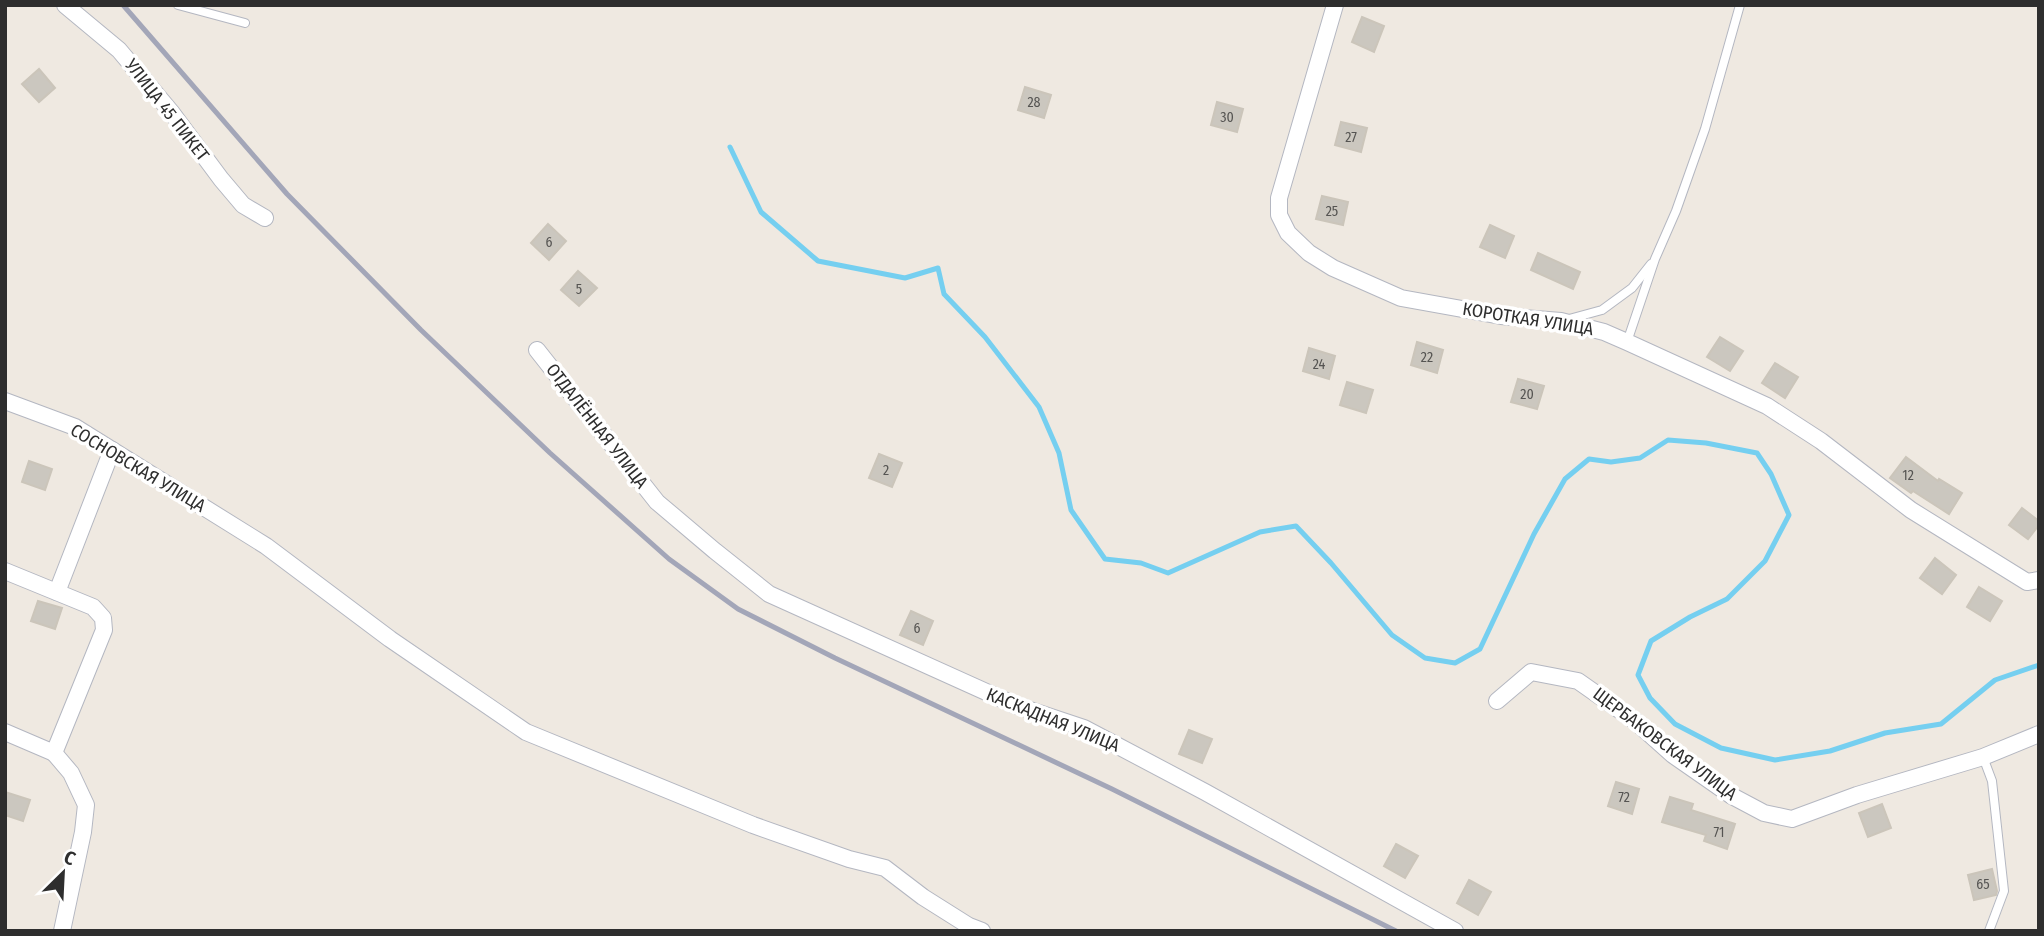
<svg xmlns="http://www.w3.org/2000/svg" width="2044" height="936" font-family="'Fira Sans Condensed',sans-serif">
<rect width="100%" height="100%" fill="#efe9e1"/>
<g fill="none" stroke-linecap="round" stroke-linejoin="round">
<!-- stream -->
<polyline stroke="#75cff0" stroke-width="5" points="730,147 761,212 818,261 905,278 938,268 944,294 985,337 1039,407 1059,453 1071,510 1105,559 1141,563 1168,573 1260,532 1296,526 1331,563 1392,635 1425,658 1455,663 1480,649 1534,534 1565,479 1589,459 1611,462 1640,458 1668,440 1706,443 1757,453 1771,474 1789,515 1765,561 1727,599 1690,617 1651,641 1638,675 1650,698 1675,724 1721,748 1775,760 1830,751 1885,733 1941,724 1995,680 2039,665"/>
</g>
<!-- building -->
<g fill="#cbc7bf" stroke="#cbc5ba" stroke-width="2">
<polygon points="1362,17 1384,26 1374,52 1352,42"/>
<polygon points="39,69 55,88 39,102 22,84"/>
<polygon points="1025,87 1051,95 1044,118 1018,110"/>
<polygon points="1217,102 1243,109 1237,132 1211,125"/>
<polygon points="1341,122 1367,128 1361,152 1335,145"/>
<polygon points="1322,196 1348,202 1343,225 1316,219"/>
<polygon points="548,224 566,241 549,260 531,243"/>
<polygon points="1490,225 1514,236 1505,258 1480,247"/>
<polygon points="1538,253 1580,272 1573,289 1531,270"/>
<polygon points="578,271 597,288 579,306 561,290"/>
<polygon points="1720,337 1743,351 1730,371 1707,357"/>
<polygon points="1417,342 1443,350 1437,373 1411,365"/>
<polygon points="1309,348 1335,356 1329,379 1303,371"/>
<polygon points="1775,363 1798,377 1785,398 1762,383"/>
<polygon points="1518,379 1544,386 1537,409 1511,402"/>
<polygon points="1347,382 1373,390 1366,413 1340,405"/>
<polygon points="879,454 902,463 892,487 869,478"/>
<polygon points="1906,457 1938,481 1939,479 1962,493 1949,514 1913,491 1911,493 1890,478"/>
<polygon points="29,461 52,469 45,490 22,482"/>
<polygon points="2022,508 2039,521 2039,525 2028,539 2009,525"/>
<polygon points="1935,558 1956,575 1942,594 1920,578"/>
<polygon points="1979,587 2002,601 1990,621 1967,607"/>
<polygon points="38,601 62,608 55,629 31,621"/>
<polygon points="911,611 933,621 923,645 900,635"/>
<polygon points="1189,730 1212,739 1202,763 1179,754"/>
<polygon points="1616,782 1639,789 1632,814 1608,806"/>
<polygon points="5,792 30,800 23,821 5,815"/>
<polygon points="1670,797 1693,804 1691,810 1735,824 1727,849 1704,841 1706,835 1662,822"/>
<polygon points="1882,804 1891,828 1868,837 1859,813"/>
<polygon points="1396,844 1418,856 1405,878 1384,866"/>
<polygon points="1992,869 1997,891 1996,895 1974,900 1968,875"/>
<polygon points="1469,880 1491,892 1478,915 1457,903"/>
</g>
<g fill="none" stroke-linecap="round" stroke-linejoin="round">
<!-- service casing -->
<g stroke="#b4b7c1" stroke-width="10">
<g id="service">
<polyline points="178,5 245,23"/>
<polyline points="1569,319 1602,310 1632,288 1651,264"/>
<polyline points="1627,342 1655,259 1676,211 1705,129 1740,5"/>
<polyline points="1983,757 1992,781 2004,891 1989,931"/>
</g>
</g>
<!-- minor casing -->
<g stroke="#b4b7c1" stroke-width="18">
<g id="minor">
<polyline points="65,5 119,50 172,113 221,179 243,205 265,218"/>
<polyline points="1335,5 1279,198 1279,215 1288,233 1309,253 1333,268 1401,298 1501,316 1561,321 1604,332 1627,342 1767,406 1821,441 1911,510 2027,582 2039,580"/>
<polyline points="537,350 657,502 715,551 769,594 1015,705 1084,728 1205,792 1455,931"/>
<polyline points="5,401 75,427 266,546 390,639 526,732 753,825 849,859 885,868 923,897 969,926 982,931"/>
<polyline points="5,571 93,607 103,618 104,630 54,753 5,732"/>
<polyline points="57,592 112,450"/>
<polyline points="1497,701 1531,672 1578,681 1635,721 1673,755 1732,796 1764,813 1792,819 1857,795 1983,757 2039,734"/>
<polyline points="54,753 71,773 86,805 83,832 62,931"/>
</g>
</g>
<!-- service -->
<use href="#service" stroke="#fff" stroke-width="8"/>
<!-- minor -->
<use href="#minor" stroke="#fff" stroke-width="16"/>
<!-- rail -->
<polyline stroke="#a3a6b8" stroke-width="5" points="123,5 287,194 421,330 550,453 669,559 738,609 835,658 1112,789 1396,931"/>
</g>
<g text-anchor="middle" stroke-width="7" stroke-linejoin="round" paint-order="stroke">
<!-- number labels -->
<g font-size="14" fill="#555452">
<text x="1034" y="107">28</text>
<text x="1227" y="122">30</text>
<text x="1351" y="142">27</text>
<text x="1332" y="216">25</text>
<text x="549" y="247">6</text>
<text x="579" y="294">5</text>
<text x="1427" y="362">22</text>
<text x="1319" y="369">24</text>
<text x="1527" y="399">20</text>
<text x="886" y="475">2</text>
<text x="1908" y="480">12</text>
<text x="917" y="633">6</text>
<text x="1624" y="802">72</text>
<text x="1719" y="837">71</text>
<text x="1983" y="889">65</text>
</g>
<!-- street labels -->
<g font-size="18" fill="#2e2e2e" stroke="#fff">
<text transform="translate(167 110) rotate(52)" y="6">УЛИЦА 45 ПИКЕТ</text>
<text transform="translate(1528 319) rotate(9)" y="6">КОРОТКАЯ УЛИЦА</text>
<text transform="translate(597 426) rotate(52)" y="6">ОТДАЛЁННАЯ УЛИЦА</text>
<text transform="translate(138 468) rotate(31)" y="6">СОСНОВСКАЯ УЛИЦА</text>
<text transform="translate(1053 720) rotate(22)" y="6">КАСКАДНАЯ УЛИЦА</text>
<text transform="translate(1665 744) rotate(37)" y="6">ЩЕРБАКОВСКАЯ УЛИЦА</text>
</g>
</g>
<!-- border -->
<rect width="2044" height="936" fill="none" stroke="#2e2e2e" stroke-width="14"/>
<!-- north arrow -->
<g transform="translate(63 873) rotate(24)" stroke="#ffffff" stroke-width="5" paint-order="stroke">
<path d="M0-5L12 26L0 18L-12 26Z" fill="#2e2e2e"/>
<text y="-10" font-size="19" font-weight="bold" text-anchor="middle" fill="#2e2e2e">С</text>
</g>
</svg>
